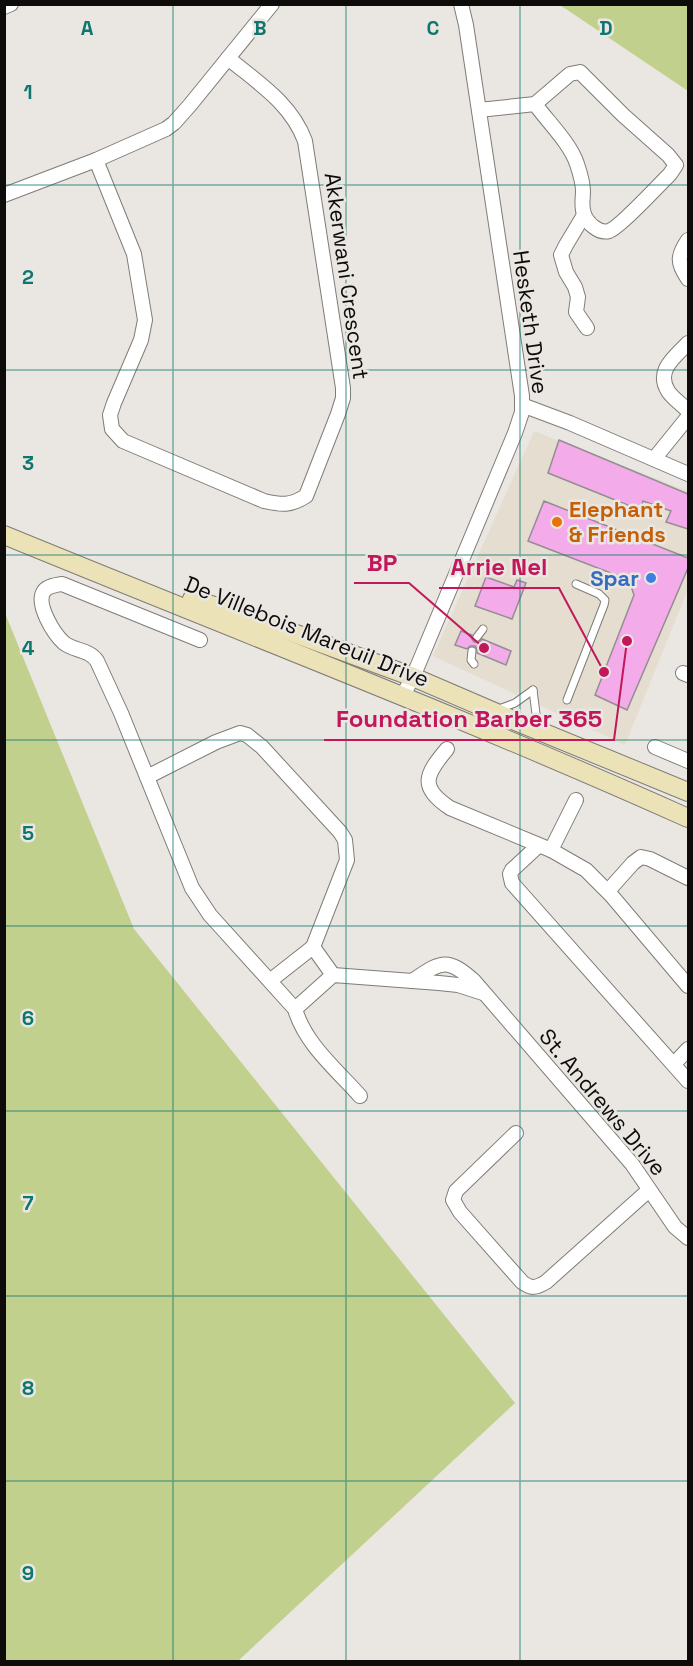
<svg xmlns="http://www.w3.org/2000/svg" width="693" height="1666" font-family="'Space Grotesk',sans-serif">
<rect width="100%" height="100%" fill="#eae7e2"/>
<!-- built -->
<polygon fill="#e4ddd0" points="534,431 688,491 688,589 625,745 433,656"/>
<!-- green -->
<g fill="#c2d08d">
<polygon points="560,5 688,5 688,91"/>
<polygon points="5,613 134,929 515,1403 238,1661 5,1661"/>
</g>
<!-- building -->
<g fill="#f3abe9" stroke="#938e92" stroke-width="1.5">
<polygon points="559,440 688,494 688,529 666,522 671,511 643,501 640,510 548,473"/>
<polygon points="544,501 688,558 688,568 627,710 595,695 634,595 629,580 528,541"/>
<polygon points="486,577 514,587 517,580 526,583 512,619 475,606"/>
<polygon points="461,631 472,635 472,639 474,642 479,642 482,639 511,651 506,665 477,653 477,649 475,646 470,646 467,649 455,645"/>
</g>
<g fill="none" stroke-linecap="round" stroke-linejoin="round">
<!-- lane casing -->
<g stroke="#7f7c77" stroke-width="9">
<g id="lane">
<polyline points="477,637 483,629"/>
<polyline points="472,651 471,660 474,664"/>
<polyline points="533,690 536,714 542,728"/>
<polyline points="567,700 604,605 605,600 599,594 576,584"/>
<polyline points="499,709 515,703 533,690"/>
</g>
</g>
<!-- street casing -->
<g stroke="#7f7c77" stroke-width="16">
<g id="street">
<polyline points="4,7 11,4"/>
<path d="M479,110L535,104L570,74L580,72L623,115L668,155L676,165L670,174C660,184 619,228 609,231C599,234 587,223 584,214C581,206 583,199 583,191C583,182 580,173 577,164C570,143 548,122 535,104"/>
<path d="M96,160L134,254L145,320L141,340L114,403L110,415L112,429L123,441L264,501C282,505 290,506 306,496L338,414L343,398V388L305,141C291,103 258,83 228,58"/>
<polyline points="4,195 96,160 166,129 174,123 190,105 272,4"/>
<polyline points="584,215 566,245 561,255 566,272 575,287 578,297 576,312 587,328"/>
<path d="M688,240C677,256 677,263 688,279"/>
<path d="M688,343C676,356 655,370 668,391C672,398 682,404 688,411"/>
<polyline points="522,405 570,423 688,474"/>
<polyline points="654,459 688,417"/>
<path d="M200,640L62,584C56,585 48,586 44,591C35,604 54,634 64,643C74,651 89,649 97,661L121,713L192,888L210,915L295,1009C305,1044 337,1070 360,1096"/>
<polyline points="683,673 688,675"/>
<polyline points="403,695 413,677 515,433 522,412 522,396 466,25 461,4"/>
<polyline points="655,747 688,761"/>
<path d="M447,749C426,774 418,787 450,808L551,850L586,870L611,895L688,986"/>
<polyline points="147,777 216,742 240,733 247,735 262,747 340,832 345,840 347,860 313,947 271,980"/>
<polyline points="538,846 512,870 510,874 512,883 688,1081"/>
<polyline points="551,850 576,800"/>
<polyline points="608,891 633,863 641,857 650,859 688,878"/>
<polyline points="313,947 333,975"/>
<path d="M412,981C441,962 446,956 474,981L632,1164L675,1227L688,1238"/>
<polyline points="295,1009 333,975 439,983 458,985 483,993"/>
<polyline points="674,1064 688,1049"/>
<path d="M516,1133L456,1191L453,1200L460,1212L522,1282C531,1289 536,1288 546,1282L649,1190"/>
</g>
</g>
<!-- secondary casing -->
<g stroke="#7f7c77" stroke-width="20">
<g id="secondary">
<path d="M4,535C233,629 463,717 688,818"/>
<polyline points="192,599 250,617 413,677 520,723 688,792"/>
</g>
</g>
<!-- lane -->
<use href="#lane" stroke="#fff" stroke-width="7"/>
<!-- street -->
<use href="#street" stroke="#fff" stroke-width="14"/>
<!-- secondary -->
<use href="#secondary" stroke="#ece2b8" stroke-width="18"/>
</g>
<!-- grid -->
<path fill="none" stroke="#0f766e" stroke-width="1.5" stroke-opacity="0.55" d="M173,4V1662M346,4V1662M520,4V1662M4,185H688M4,370H688M4,555H688M4,740H688M4,926H688M4,1111H688M4,1296H688M4,1481H688"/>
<!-- markers -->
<circle fill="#e8710a" stroke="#eae7e2" stroke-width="2" cx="557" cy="522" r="6"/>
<circle fill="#3f7fe0" stroke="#eae7e2" stroke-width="2" cx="651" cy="578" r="6"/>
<g text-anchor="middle" stroke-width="5" stroke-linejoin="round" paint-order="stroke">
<!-- street labels -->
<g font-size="22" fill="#0d0c0b" stroke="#eae7e2">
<text transform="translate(347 276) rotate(82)" y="8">Akkerwani Crescent</text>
<text transform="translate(531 322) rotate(82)" y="8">Hesketh Drive</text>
<text transform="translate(307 631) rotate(22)" y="8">De Villebois Mareuil Drive</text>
<text transform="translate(603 1102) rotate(50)" y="8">St. Andrews Drive</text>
</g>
<!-- food labels -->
<g font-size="22" font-weight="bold" fill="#c56008" stroke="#eae7e2" text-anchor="start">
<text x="569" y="517">Elephant<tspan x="569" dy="25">&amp; Friends</tspan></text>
</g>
<!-- shop labels -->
<g font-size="22" font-weight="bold" fill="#366cbe" stroke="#eae7e2" text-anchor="end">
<text x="639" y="586">Spar</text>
</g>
</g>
<g font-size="20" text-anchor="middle" font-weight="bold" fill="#0f766e" stroke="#eae7e2" stroke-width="5" stroke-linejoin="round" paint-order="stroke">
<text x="87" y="35">A</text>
<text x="260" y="35">B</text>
<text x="433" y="35">C</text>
<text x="606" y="35">D</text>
<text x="28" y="99">1</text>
<text x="28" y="284">2</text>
<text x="28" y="470">3</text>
<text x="28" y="655">4</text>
<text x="28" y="840">5</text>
<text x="28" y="1025">6</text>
<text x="28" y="1210">7</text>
<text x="28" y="1395">8</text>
<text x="28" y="1580">9</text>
</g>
<!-- callouts -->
<path fill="none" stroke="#c2185b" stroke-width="2" d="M484 648L409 583H354M604 672L559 588H439M627 641L614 740H324"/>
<g fill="#c2185b" stroke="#eae7e2" stroke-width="2">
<circle cx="484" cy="648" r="6"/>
<circle cx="604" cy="672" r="6"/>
<circle cx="627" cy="641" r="6"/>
</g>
<g font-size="24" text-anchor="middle" font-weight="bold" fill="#c2185b" stroke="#eae7e2" stroke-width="5" stroke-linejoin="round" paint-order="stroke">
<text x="382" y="571">BP</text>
<text x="499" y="575">Arrie Nel</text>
<text x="469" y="727">Foundation Barber 365</text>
</g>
<!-- border -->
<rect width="693" height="1666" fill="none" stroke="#0d0c0b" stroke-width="12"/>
</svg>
